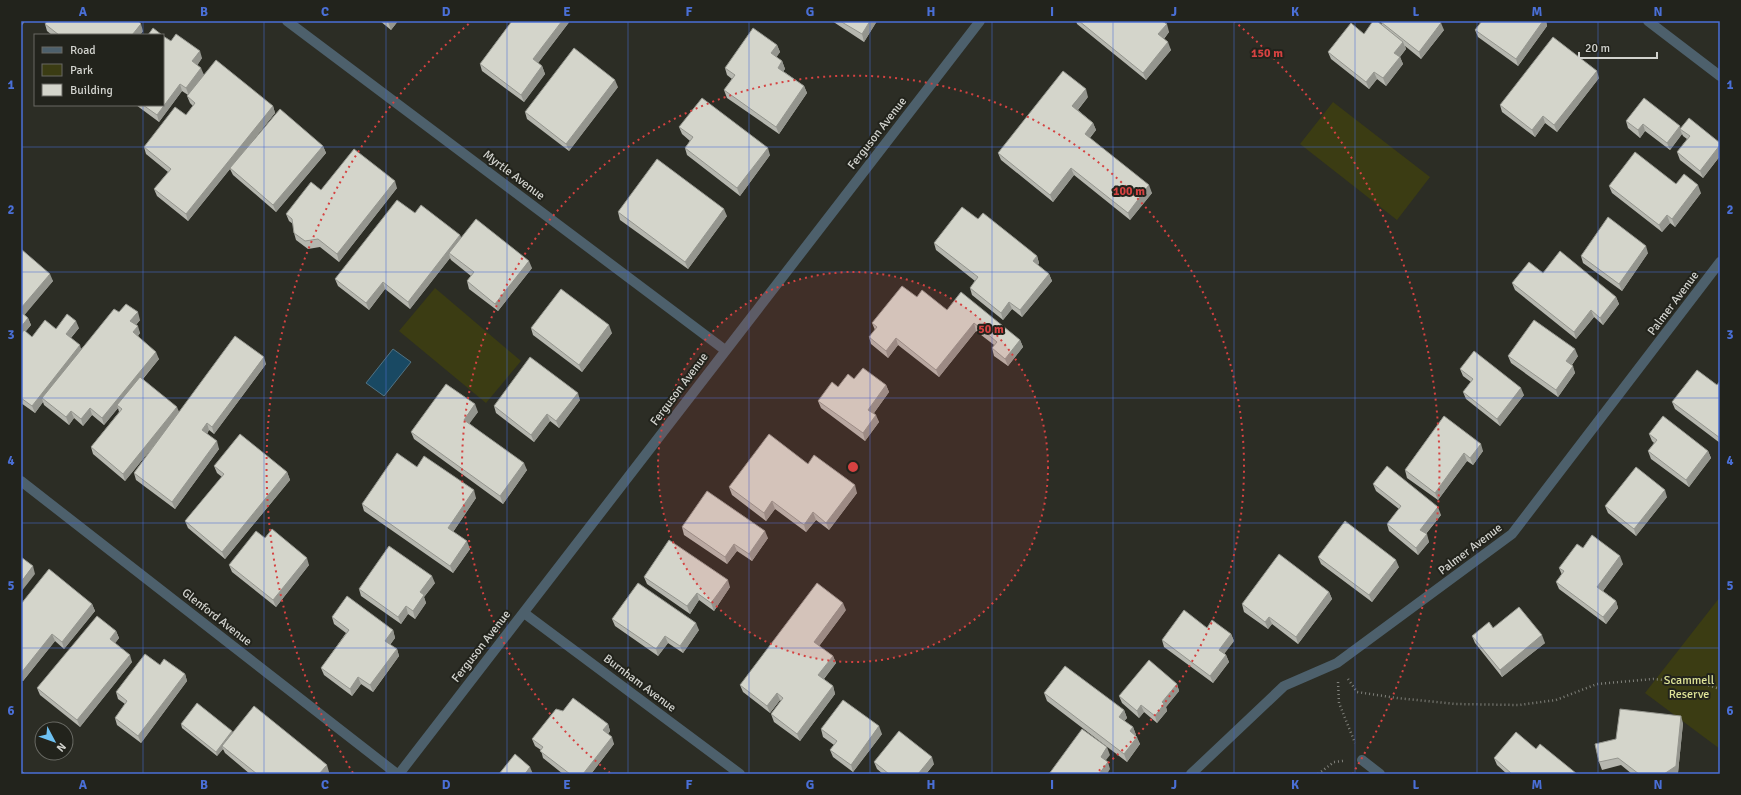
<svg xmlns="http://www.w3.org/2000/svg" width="1741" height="795" viewBox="0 0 1741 795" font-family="Signika,sans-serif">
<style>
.green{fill:#3b3c13}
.water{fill:#194963;stroke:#507283}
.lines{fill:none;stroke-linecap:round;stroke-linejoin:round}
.path{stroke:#80817b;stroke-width:2.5;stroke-dasharray:1 3;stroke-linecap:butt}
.street{stroke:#4d606c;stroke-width:10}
.wall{fill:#b6b7af}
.shaded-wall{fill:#94958e}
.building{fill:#d4d5cb;stroke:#94958e}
.grid{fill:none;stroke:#4a6fd6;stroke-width:1;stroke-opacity:0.55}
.ring{fill:none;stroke:#d54241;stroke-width:2;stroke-dasharray:2 4}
.labels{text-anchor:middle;stroke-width:4;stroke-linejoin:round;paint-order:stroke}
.street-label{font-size:12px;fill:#d2d3ce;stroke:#22231c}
.park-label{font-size:12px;fill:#dee397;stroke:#22231c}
.centre{fill:#d54241;stroke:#22231c;stroke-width:2}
.ring-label{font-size:12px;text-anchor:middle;font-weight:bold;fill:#d54241;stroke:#22231c;stroke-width:4;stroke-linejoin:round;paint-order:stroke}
.neatline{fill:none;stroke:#4a6fd6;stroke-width:1.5}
.grid-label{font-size:13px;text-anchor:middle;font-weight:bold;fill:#4a6fd6}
</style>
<rect width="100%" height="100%" fill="#2c2d25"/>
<path class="green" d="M1333,102L1430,177L1397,220L1300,144Z
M435,288L521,361L486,403L399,331Z
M1720,597V749L1645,693Z"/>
<path class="water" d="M393,349L411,362L384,396L366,383Z"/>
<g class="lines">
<path class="path" d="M1348,679L1357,692L1397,698L1456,704L1519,705L1556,700L1597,684L1653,679L1701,683L1720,689
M1338,682L1339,703L1355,743
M1318,774L1334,762L1343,761"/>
<path class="street" d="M287,21L725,350
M1648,21L1720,76
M21,481L397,774
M524,613L740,774
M1362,760L1380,774
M399,774L980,21
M1191,774L1284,686L1337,663L1512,534L1720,262"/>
</g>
<path class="wall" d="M380,21H398L391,30Z
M512,21H570L538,63L542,66L545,74L524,102L482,71L480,64Z
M832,21H877L864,42Z
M1076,21H1162L1169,32L1164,39L1171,50L1146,80L1077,24Z
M1482,21H1546L1547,26L1518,66L1478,37L1475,30Z
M1381,22L1444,30L1421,59L1405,46L1406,49L1400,57L1403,64L1386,86L1377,79L1369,89L1331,59L1328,52L1382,25Z
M45,24L143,31L140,35H52L47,31Z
M171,41L202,58L197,65L204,75L273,106L275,113L251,143L323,146L326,153L276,212L233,175L230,169L188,221L157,196L154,189L168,172L146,154L144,147L186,115L193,106L190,103L187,96L188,95L182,91L159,122L136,105H163Z
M777,45L780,52L776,57L782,61L785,69L783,71L804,86L807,93L779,134L727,98L724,90L732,79L727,75L725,68Z
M1599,78L1557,132L1545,123L1535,137L1502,112L1500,105Z
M618,87L569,151L527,119L525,112Z
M1088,97L1078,110L1093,123L1096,130L1090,138L1152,193L1130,220L1074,175L1053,202L1001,160L998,153Z
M1626,121L1681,128L1720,143V156L1703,178L1680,160L1677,152L1687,139L1683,136L1682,134L1670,150L1645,131L1640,138L1628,128Z
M679,127L770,155L740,196L687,155L685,148L690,141L682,134Z
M1609,186L1701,193L1675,227L1670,223L1662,232L1612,193Z
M397,188L339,262L320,247L308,249L296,240L294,233L293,224L289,221L286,214L321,190Z
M618,212L727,216L688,269L620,220Z
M415,213L460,235L461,238L532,268L498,311L469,289L467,281L471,276L451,260L450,258L410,309L385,289L369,310L338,286L335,279Z
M934,243L1037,256L1039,263L1038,265L1049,274L1052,281L1022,317L1012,309L1003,320L972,295L970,288L975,281L936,250Z
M21,249L53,281L24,315L28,318L31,325L25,332L32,337L56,329L79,328L71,338L81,349L119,312L140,320L136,325L140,333L138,336L159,359L143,379L179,412L266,364L214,434L209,430L207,434L219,449L175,509L136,480L134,473L151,449L125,481L93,454L91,447L119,412L118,408L104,425L92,415L83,426L74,418L69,425L44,405L43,402L35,413L21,403Z
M1648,253L1622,291L1583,263L1581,256Z
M1543,273L1616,297L1619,304L1603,325L1594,317L1576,339L1515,290L1512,283Z
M917,297L1020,340L1023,347L1008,366L994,356L992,348L994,345L976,331L939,377L898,345L888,358L871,344L869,337L875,330L872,323Z
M531,328L612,333L582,372L533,335Z
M1508,356H1578L1572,365L1575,373L1558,397L1511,363Z
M1460,369L1524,395L1500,426L1466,399L1463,392L1471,382L1463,376Z
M854,379L886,385L889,392L874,413L879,422L865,441L821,408L818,401L838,387Z
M1720,381V443L1675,409L1672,402L1717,385Z
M580,400L559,428L550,421L534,442L496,413L494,406Z
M478,412L469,423L527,470L503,504L414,439L411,432Z
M1444,416L1483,451L1473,465L1467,461L1438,500L1407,478L1405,470Z
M1649,434L1708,451L1711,458L1689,487L1651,459L1648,451L1654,443L1652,441Z
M808,464L857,493L829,530L816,520L806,532L775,509L766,521L732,495L729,487Z
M214,466L287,472L290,480L225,559L188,528L185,521L222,477L217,473Z
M417,467L476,498L453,532L470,549L453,573L364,511L362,504Z
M1373,484L1441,515L1426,534L1429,542L1418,555L1389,531L1387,524L1399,509L1376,491Z
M1667,497L1636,536L1608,513L1605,506Z
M682,527L768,538L752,561L737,551L727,564L684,535Z
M265,538L309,565L276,607L232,572L229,565Z
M1583,548L1623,564L1603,591L1616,601L1618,608L1606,624L1559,589L1556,582L1562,575L1559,568Z
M1318,557L1399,567L1372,602L1321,564Z
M644,577L730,587L714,611L699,600L690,614L647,584Z
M435,583L424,597L426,603L415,619L408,614L401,624L361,596L359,589Z
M1329,592L1332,599L1298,644L1272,624L1268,629L1244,612L1242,604Z
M21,604H92L95,611L64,649L55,641L23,681L21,680Z
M846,610L819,646L833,656L836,663L824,679L833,686L835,694L800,741L774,722L771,714L781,701L780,700L770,713L743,692L740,685Z
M332,617L393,630L395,638L390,645L397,649L399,656L373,692L361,684L352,696L324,675L321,668L346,633L334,624Z
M612,619L699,630L683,653L668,643L658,656L615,626Z
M1207,628L1231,634L1234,641L1224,653L1226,655L1229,662L1213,683L1164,647L1162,640Z
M1493,628L1545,643L1502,677L1475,643L1472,636Z
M116,631L119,638L115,643L132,662L80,727L40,695L37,688Z
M160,665L185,674L187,681L141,743L117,725L115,718L125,704L118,699L116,692Z
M1177,684L1179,691L1166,707L1167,711L1157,723L1144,712L1139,718L1122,703L1119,696Z
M1044,693L1124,710L1127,718L1124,721L1133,727L1136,735H1135L1140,744L1127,762L1047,701Z
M1683,723L1678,773L1677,774H1632L1621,765L1602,770L1599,762Z
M181,724L232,731L233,733L329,772L328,774H250L225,753L223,749L217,756L182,728Z
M608,724L610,731L608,734L614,744L591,774H563L543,758L541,750L535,746L532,739Z
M821,729L882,734L853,772L833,757L830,750L834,745L823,737Z
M1536,749L1577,774H1507L1497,765L1494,758Z
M874,762L934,764L926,774H883L877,769Z"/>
<path class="shaded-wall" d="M21,21H25L21,27Z
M390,21H398L391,30L388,22Z
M562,21H570L535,67L533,59Z
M870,21H877L864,42L862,34Z
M1543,21H1546L1547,26L1518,66L1516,59Z
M1441,23L1444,30L1421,59L1419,52Z
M141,24L143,31L140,35H132Z
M1167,24L1169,32L1161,42L1158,34Z
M1168,42L1171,50L1146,80L1143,73Z
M1403,42L1406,49L1397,60L1394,53Z
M777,45L780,52L774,61L771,53Z
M200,51L202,58L195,69L192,61Z
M1400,57L1403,64L1386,86L1383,78Z
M782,61L785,69L781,75L778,68Z
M542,66L545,74L524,102L521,95Z
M201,68L204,75L189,96L186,88Z
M1597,71L1599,78L1557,132L1554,125Z
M1374,72L1377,79L1369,89L1366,82Z
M615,80L618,87L569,151L566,144Z
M180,84L182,91L159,122L157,115Z
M804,86L807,93L779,134L776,127Z
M1086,89L1088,97L1075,113L1072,106Z
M273,106L275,113L188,221L186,214Z
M1543,116L1545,123L1535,137L1532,130Z
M1093,123L1096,130L1087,141L1085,134Z
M1643,124L1645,131L1640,138L1638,130Z
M1680,126L1681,130L1680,129L1682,134L1670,150L1667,143Z
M1720,145V156L1703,178L1700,171Z
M323,146L326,153L276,212L273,205Z
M768,148L770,155L740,196L737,188Z
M1071,168L1074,175L1053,202L1050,195Z
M395,181L397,188L339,262L337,254Z
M1149,185L1152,193L1130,220L1128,213Z
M1698,185L1701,193L1675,227L1672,219Z
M724,209L727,216L688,269L685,262Z
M1667,215L1670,223L1662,232L1659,225Z
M460,235L462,242L449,253L450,258L410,309L408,302Z
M1646,246L1648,253L1622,291L1619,284Z
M1037,256L1039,263L1036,268L1033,261Z
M529,261L532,268L498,311L495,304Z
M50,274L53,281L22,318L21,315V308Z
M1049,274L1052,281L1022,317L1020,310Z
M383,282L385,289L369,310L366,303Z
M1616,297L1619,304L1603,325L1600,318Z
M1009,302L1012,309L1003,320L1001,313Z
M1591,310L1594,317L1576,339L1574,332Z
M138,312L140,320L133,328L130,321Z
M28,318L31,325L21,337V327Z
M76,321L79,328L68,341L66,334Z
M974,323L976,331L939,377L936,370Z
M609,325L612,333L582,372L579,365Z
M138,326L140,333L135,339L133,332Z
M896,338L898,345L888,358L886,351Z
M1020,340L1023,347L1008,366L1005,359Z
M80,345L82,352L42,398L43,402L35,413L32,406Z
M1575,349L1578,356L1569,368L1566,361Z
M156,352L159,359L119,407L117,405L118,408L104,425L102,418Z
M264,357L266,364L214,434L212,427Z
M1573,366L1575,373L1558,397L1556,390Z
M886,385L889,392L871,417L868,410Z
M1521,388L1524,395L1500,426L1497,419Z
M578,393L580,400L559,428L556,421Z
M475,404L478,412L467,427L464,420Z
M177,407L180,414L125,481L123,474Z
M90,408L92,415L83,426L81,419Z
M71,411L74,418L69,425L66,417Z
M547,414L550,421L534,442L531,435Z
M876,415L879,422L865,441L863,433Z
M207,423L209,430L204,437L202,430Z
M217,441L219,449L175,509L172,502Z
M1481,444L1483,451L1473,465L1470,458Z
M1708,451L1711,458L1689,487L1686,480Z
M1464,453L1467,461L1438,500L1435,493Z
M524,463L527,470L503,504L500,496Z
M287,472L290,480L225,559L222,552Z
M855,485L857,493L829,530L826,523Z
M474,490L476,498L451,535L448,528Z
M1665,490L1667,497L1636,536L1634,529Z
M772,501L775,509L766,521L764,513Z
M1438,507L1441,515L1423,537L1420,530Z
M813,512L816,520L806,532L804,525Z
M765,531L768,538L752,561L749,554Z
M1427,534L1429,542L1418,555L1416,548Z
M467,541L470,549L453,573L450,566Z
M734,544L737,551L727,564L725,557Z
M1620,556L1623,564L1600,595L1597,587Z
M307,558L309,565L276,607L273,600Z
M1396,560L1399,567L1372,602L1369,595Z
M33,566L35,574L21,592V582Z
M432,576L435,583L424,597L426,603L415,619L413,611L420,592Z
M728,580L730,587L714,611L711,603Z
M1329,592L1332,599L1298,644L1296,637Z
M697,593L699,600L690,614L687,606Z
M1616,601L1618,608L1606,624L1603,617Z
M843,603L846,610L817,649L814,642Z
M92,604L95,611L64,649L62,642Z
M406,606L408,614L401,624L398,617Z
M1269,617L1272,624L1268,629L1265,622Z
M696,623L699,630L683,653L680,646Z
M393,630L395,638L387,648L385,641Z
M116,631L119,638L113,646L110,639Z
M52,634L55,641L23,681L21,676V673Z
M1231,634L1234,641L1222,657L1219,650Z
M1542,635L1545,643L1502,677L1500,670Z
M665,636L668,643L658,656L656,649Z
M397,649L399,656L373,692L370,685Z
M130,655L132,662L80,727L77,720Z
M1226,655L1229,662L1213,683L1210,676Z
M833,656L836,663L821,682L818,675Z
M185,674L187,681L141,743L138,736Z
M358,677L361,684L352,696L350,689Z
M1177,684L1179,691L1166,707L1167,711L1157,723L1155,716L1162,702Z
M833,686L835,694L800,741L797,734Z
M777,693L780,700L770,713L767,706Z
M1141,705L1144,712L1139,718L1137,711Z
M1124,710L1127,718L1122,724L1119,717Z
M1681,716L1683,723L1678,773L1677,774H1664Z
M608,724L610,731L606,737L603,730Z
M879,726L882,734L853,772L851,765Z
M1133,727L1136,735L1133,739L1130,731Z
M232,731L234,734L222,746L223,749L217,756L216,752Z
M612,737L614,744L591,774H583Z
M1137,737L1140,744L1127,762L1124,754Z
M1107,747L1110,755L1103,764L1101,757Z
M932,757L934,764L926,774H918Z
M1108,762L1110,769L1107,774H1099Z
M327,765L329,772L328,774H319Z
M530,767L533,774H525Z"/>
<path class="building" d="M47,21H138L141,24L132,35H59L45,24Z
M512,21H562L533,59L542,66L521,95L480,64Z
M840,21H870L862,34Z
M1079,21H1162L1167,24L1158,34L1168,42L1143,73Z
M1373,21H1377L1403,42L1394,53L1400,57L1383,78L1374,72L1366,82L1328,52L1351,23L1364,34Z
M1381,21H1439L1441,23L1419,52L1381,22Z
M1482,21H1543L1516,59L1475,30Z
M153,28L162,35H148Z
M753,28L777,45L771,53L782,61L778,68L804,86L776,127L724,90L735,75L725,68Z
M176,34L200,51L192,61L201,68L186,88L180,84L157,115L143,105H163V36L171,41Z
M1553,37L1597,71L1554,125L1543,116L1532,130L1500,105Z
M574,48L615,80L566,144L525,112Z
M216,60L273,106L186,214L154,189L171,169L144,147L175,107L186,115L195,103L187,96Z
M1063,71L1086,89L1072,106L1093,123L1085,134L1149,185L1128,213L1071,168L1050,195L998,153Z
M702,98L768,148L737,188L685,148L693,137L679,127Z
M1644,98L1680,126L1667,143L1643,124L1638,130L1626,121Z
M280,109L323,146L273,205L230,168Z
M1689,118L1720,143V145L1700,171L1677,152L1690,136L1680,129Z
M354,149L395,181L337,254L318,239L305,241L294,233L292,219L286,214L311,182L321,190Z
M1635,152L1676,184L1684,174L1698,185L1672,219L1667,215L1659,225L1609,186Z
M657,159L724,209L685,262L618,212Z
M397,200L415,213L421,205L460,235L408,302L383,282L366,303L335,279Z
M962,207L978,219L983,213L1037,256L1033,261L1049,274L1020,310L1009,302L1001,313L970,288L978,277L934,243Z
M1608,217L1646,246L1619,284L1581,256Z
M476,219L529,261L495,304L467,281L474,272L449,253Z
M21,249L50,274L21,308Z
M1560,251L1616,297L1600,318L1591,310L1574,332L1512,283L1529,262L1543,273Z
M902,286L917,297L922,290L947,310L961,292L1020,340L1005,359L992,348L997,342L974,323L936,370L896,338L886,351L869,337L877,327L872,323Z
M561,289L609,325L579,365L531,328Z
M126,304L138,312L130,321L138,326L133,332L156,352L102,418L90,408L81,419L71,411L66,417L42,398L114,309L119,312Z
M21,312L28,318L21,327Z
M67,314L76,321L66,334L80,345L32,406L21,398V334L24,330L32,337L45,320L56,329Z
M1534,320L1575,349L1566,361L1573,366L1556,390L1508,356Z
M235,336L264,357L212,427L207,423L202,430L217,441L172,502L134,473Z
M1474,351L1521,388L1497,419L1463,392L1473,379L1460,369Z
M530,357L578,393L556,421L547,414L531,435L494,406Z
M863,368L886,385L868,410L876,415L863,433L818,401L832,382L838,387L848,374L854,379Z
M1697,370L1717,385L1720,381V438L1672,402Z
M140,377L177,407L123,474L91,447L122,409L117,405Z
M446,384L475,404L464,420L524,463L500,496L411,432Z
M1444,416L1481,444L1470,458L1464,453L1435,493L1405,470Z
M1663,416L1708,451L1686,480L1648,451L1657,440L1649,434Z
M240,434L287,472L222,552L185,521L224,474L214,466Z
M769,434L808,464L814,455L855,485L826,523L813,512L804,525L772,501L764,513L729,487Z
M397,453L417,467L424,456L474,490L448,528L467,541L450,566L362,504Z
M1387,466L1438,507L1420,530L1427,534L1416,548L1387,524L1401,506L1373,484Z
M1636,467L1665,490L1634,529L1605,506Z
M707,491L765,531L749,554L734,544L725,557L682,527Z
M1345,521L1396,560L1369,595L1318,557Z
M272,529L307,558L273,600L229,565L256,531L265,538Z
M1592,535L1620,556L1597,587L1616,601L1603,617L1556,582L1564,571L1559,568L1577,544L1583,548Z
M669,540L728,580L711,603L697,593L687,606L644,577Z
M389,546L432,576L420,592L424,595L413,611L406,606L398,617L359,589Z
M1279,554L1329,592L1296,637L1269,617L1265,622L1242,604Z
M21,557L33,566L21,582Z
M49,569L92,604L62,642L52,634L21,673V604Z
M638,583L696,623L680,646L665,636L656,649L612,619Z
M817,583L843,603L814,642L833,656L818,675L833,686L797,734L771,714L783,698L777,693L767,706L740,685Z
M347,596L393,630L385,641L397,649L370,685L358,677L350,689L321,668L349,630L332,617Z
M1519,607L1542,635L1500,670L1472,636L1489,622L1493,628Z
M1184,610L1207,628L1212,620L1231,634L1219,650L1226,655L1210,676L1162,640Z
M97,616L116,631L110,639L130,655L77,720L37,688Z
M145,654L160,665L164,659L185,674L138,736L115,718L127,701L116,692Z
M1149,660L1177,684L1162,702L1164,704L1155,716L1141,705L1137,711L1119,696Z
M1065,666L1124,710L1119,717L1133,727L1130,731L1137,737L1124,754L1044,693Z
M573,698L608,724L603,730L612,737L583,774H570L540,751L543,747L532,739L556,709L563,711Z
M843,700L879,726L851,765L830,750L837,741L821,729Z
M197,703L232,731L216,752L181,724Z
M254,706L327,765L319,774H257L222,746Z
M1620,709L1681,716L1676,766L1664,774H1639L1618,758L1599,762L1595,744L1616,739Z
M1082,729L1107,747L1101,757L1108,762L1099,774H1049Z
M899,731L932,757L918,774H889L874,762Z
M1516,732L1536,749L1540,744L1577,774H1512L1494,758Z
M515,754L530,767L525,774H499Z
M21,771L25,774H21Z"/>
<path class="grid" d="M143,21V35M264,21V774M386,21V774M507,21V774M628,21V774M749,21V774M870,21V774M992,21V774M1113,21V774M1234,21V774M1355,21V774M1477,21V774M1598,21V774M143,105V774M21,147H1720M21,272H1720M21,398H1720M21,523H1720M21,648H1720"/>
<circle cx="853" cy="467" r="195" fill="#d54241" fill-opacity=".12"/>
<g class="ring">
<circle cx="853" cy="467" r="195"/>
<path d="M610 773A391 391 0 1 1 1096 773"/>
<path d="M353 773A586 586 0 0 1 472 21M1234 21A586 586 0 0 1 1353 773"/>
</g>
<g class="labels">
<g class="street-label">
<text transform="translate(877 133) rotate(-52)" y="4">Ferguson Avenue</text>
<text transform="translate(514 175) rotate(37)" y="4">Myrtle Avenue</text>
<text transform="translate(1673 303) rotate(-53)" y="4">Palmer Avenue</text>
<text transform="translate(679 389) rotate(-53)" y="4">Ferguson Avenue</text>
<text transform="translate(1470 549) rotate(-37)" y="4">Palmer Avenue</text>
<text transform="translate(217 617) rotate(38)" y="4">Glenford Avenue</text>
<text transform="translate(481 646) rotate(-52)" y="4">Ferguson Avenue</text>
<text transform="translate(640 683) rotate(37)" y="4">Burnham Avenue</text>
</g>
<g class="park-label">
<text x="1689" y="684">Scammell<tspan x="1689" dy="14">Reserve</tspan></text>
</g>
</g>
<circle cx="853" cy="467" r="6" class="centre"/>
<g class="ring-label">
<text x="1267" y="57">150 m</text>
<text x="1129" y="195">100 m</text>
<text x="991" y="333">50 m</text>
</g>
<rect width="1741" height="795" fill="none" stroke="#22231c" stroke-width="44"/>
<rect x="34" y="34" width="130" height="72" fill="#22231c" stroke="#686963"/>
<rect x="42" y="47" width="20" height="6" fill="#4d606c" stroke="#686963"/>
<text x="70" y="54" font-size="12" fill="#d2d3ce">Road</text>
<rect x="42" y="64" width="20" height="12" fill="#3b3c13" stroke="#686963"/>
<text x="70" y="74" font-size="12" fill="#d2d3ce">Park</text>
<rect x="42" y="84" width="20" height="12" fill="#d4d5cb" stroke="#686963"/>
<text x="70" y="94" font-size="12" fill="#d2d3ce">Building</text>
<g transform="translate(54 741) rotate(131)"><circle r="19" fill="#22231c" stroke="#686963"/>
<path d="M0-3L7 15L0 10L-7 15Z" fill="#6ec2f3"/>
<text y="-6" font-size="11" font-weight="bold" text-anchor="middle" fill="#d2d3ce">N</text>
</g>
<path d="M1579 52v6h78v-6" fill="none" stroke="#d2d3ce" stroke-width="2"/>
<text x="1585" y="52" font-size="12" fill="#d2d3ce" stroke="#22231c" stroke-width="3" paint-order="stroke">20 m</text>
<rect x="22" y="22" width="1697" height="751" class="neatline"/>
<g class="grid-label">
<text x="83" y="16">A</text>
<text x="204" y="16">B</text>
<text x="325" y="16">C</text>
<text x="446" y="16">D</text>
<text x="567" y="16">E</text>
<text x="689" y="16">F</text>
<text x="810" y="16">G</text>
<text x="931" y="16">H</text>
<text x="1052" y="16">I</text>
<text x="1174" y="16">J</text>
<text x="1295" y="16">K</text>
<text x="1416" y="16">L</text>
<text x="1537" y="16">M</text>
<text x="1658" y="16">N</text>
<text x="11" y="89">1</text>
<text x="1730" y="89">1</text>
<text x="11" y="214">2</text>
<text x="1730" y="214">2</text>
<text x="11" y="339">3</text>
<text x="1730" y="339">3</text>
<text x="11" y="465">4</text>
<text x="1730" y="465">4</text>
<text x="11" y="590">5</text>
<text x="1730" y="590">5</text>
<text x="11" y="715">6</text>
<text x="1730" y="715">6</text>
<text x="83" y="789">A</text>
<text x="204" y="789">B</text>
<text x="325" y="789">C</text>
<text x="446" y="789">D</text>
<text x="567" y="789">E</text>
<text x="689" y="789">F</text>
<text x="810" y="789">G</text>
<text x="931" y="789">H</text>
<text x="1052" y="789">I</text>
<text x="1174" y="789">J</text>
<text x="1295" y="789">K</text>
<text x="1416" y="789">L</text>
<text x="1537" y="789">M</text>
<text x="1658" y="789">N</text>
</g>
</svg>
